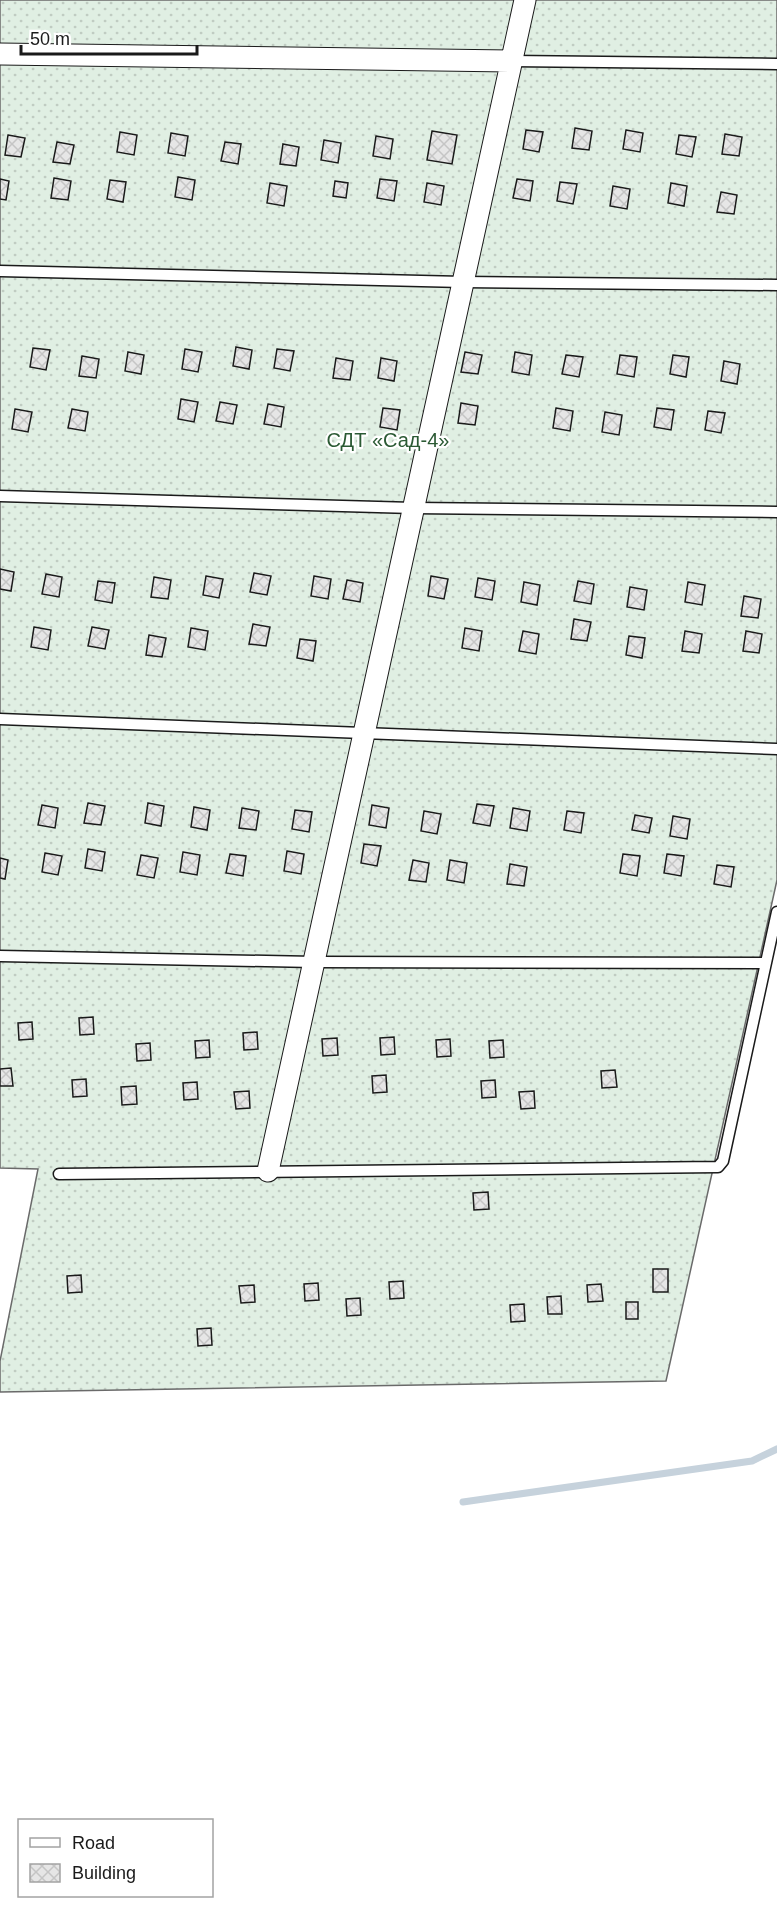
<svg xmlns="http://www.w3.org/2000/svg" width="777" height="1915" viewBox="0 0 777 1915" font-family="Helvetica,sans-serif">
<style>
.garden{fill:url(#garden-dots);stroke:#6a6a6a;stroke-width:1.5}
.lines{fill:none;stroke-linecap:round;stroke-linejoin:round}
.stream{stroke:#c6d2dc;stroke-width:7}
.building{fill:url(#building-cross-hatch);stroke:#1a1a1a;stroke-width:1.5}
.lane-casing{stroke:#1a1a1a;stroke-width:13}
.street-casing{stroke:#1a1a1a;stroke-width:23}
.lane{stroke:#fff;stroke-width:10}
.street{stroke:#fff;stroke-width:21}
.labels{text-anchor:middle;stroke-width:4.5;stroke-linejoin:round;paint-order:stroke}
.park-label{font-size:20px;fill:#2b5a34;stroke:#fff}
</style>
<defs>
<pattern id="garden-dots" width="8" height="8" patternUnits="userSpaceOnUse" patternTransform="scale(1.5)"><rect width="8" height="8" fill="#e0efe3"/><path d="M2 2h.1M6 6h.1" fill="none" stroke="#c0ccc2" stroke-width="1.8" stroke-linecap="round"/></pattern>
<pattern id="building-cross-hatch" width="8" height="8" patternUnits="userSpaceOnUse" patternTransform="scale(1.5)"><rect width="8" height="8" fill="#e6e6e6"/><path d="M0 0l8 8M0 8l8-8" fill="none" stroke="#c5c5c5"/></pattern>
</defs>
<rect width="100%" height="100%" fill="#fff"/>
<path class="garden" d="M0,0H777V880L666,1381L0,1392V1361L38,1169L0,1168Z"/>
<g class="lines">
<path class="stream" d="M463,1502L752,1461L777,1449"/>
</g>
<path class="building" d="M575,128L592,131L589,150L572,148Z
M526,130L543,132L539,152L523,149Z
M626,130L643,133L640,152L623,149Z
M432,131L457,135L452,164L427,160Z
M120,132L137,135L134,155L117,152Z
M171,133L188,136L185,156L168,153Z
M725,134L742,137L739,156L722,154Z
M8,135L25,138L21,157L5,155Z
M679,135L696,137L692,157L676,154Z
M376,136L393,139L390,159L373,156Z
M324,140L341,143L338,163L321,160Z
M57,142L74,145L70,164L53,162Z
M225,142L241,144L238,164L221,161Z
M283,144L299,147L296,166L280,164Z
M178,177L195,180L192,200L175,197Z
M54,178L71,181L68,200L51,198Z
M0,179L9,181L6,200L0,199Z
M380,179L397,181L394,201L377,198Z
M517,179L533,181L530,201L513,198Z
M110,180L126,182L123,202L107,199Z
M335,181L348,183L346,198L333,196Z
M560,182L577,184L573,204L557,201Z
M270,183L287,186L284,206L267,203Z
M427,183L444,186L441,205L424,202Z
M671,183L687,186L684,206L668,203Z
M613,186L630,189L627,209L610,206Z
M721,192L737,195L734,214L717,212Z
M236,347L252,350L249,369L233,366Z
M33,348L50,350L46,370L30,367Z
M185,349L202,352L198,372L182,369Z
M277,349L294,351L290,371L274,368Z
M128,352L144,355L141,374L125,371Z
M465,352L482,355L478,374L461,372Z
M515,352L532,355L529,375L512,372Z
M566,355L583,357L579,377L562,374Z
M620,355L637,357L634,377L617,374Z
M673,355L689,357L686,377L670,374Z
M82,356L99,359L96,378L79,376Z
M336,358L353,361L350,380L333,378Z
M381,358L397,361L394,381L378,378Z
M724,361L740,364L737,384L721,381Z
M181,399L198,402L194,422L178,419Z
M220,402L237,405L233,424L216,421Z
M461,403L478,406L475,425L458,423Z
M268,404L284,407L281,427L264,424Z
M383,408L400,410L397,430L380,427Z
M556,408L573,411L570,431L553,428Z
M657,408L674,410L671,430L654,427Z
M15,409L32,412L28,432L12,429Z
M72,409L88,412L85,431L68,428Z
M708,411L725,413L721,433L705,430Z
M605,412L622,415L619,435L602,432Z
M0,569L14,572L11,591L0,589Z
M254,573L271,576L267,595L250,592Z
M46,574L62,577L59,597L42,594Z
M206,576L223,579L219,598L203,595Z
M314,576L331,579L328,599L311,596Z
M431,576L448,579L444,599L428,596Z
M154,577L171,580L168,599L151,597Z
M478,578L495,581L492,600L475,597Z
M347,580L363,583L360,602L343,599Z
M98,581L115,583L112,603L95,600Z
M578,581L594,584L591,604L574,601Z
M524,582L540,585L537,605L521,602Z
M688,582L705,585L702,605L685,602Z
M630,587L647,590L644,610L627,607Z
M744,596L761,599L758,618L741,616Z
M574,619L591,622L587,641L571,639Z
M253,624L270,627L266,646L249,644Z
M34,627L51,630L48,650L31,647Z
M92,627L109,630L105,649L88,646Z
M191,628L208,631L205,650L188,647Z
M465,628L482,631L479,651L462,648Z
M523,631L539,634L536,654L519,651Z
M685,631L702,634L699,653L682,651Z
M746,631L762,634L759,653L743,651Z
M149,635L166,638L162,657L146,655Z
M629,636L645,638L642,658L626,655Z
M300,639L316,641L313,661L297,658Z
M88,803L105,806L101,825L84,823Z
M148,803L164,806L161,826L145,823Z
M477,804L494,806L490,826L473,823Z
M42,805L58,808L55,828L38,825Z
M372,805L389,808L386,828L369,825Z
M194,807L210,810L207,830L191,827Z
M242,808L259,811L256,830L239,828Z
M513,808L530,811L527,831L510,828Z
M295,810L312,812L309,832L292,829Z
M424,811L441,814L437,834L421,831Z
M567,811L584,813L581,833L564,830Z
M635,815L652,818L649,833L632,830Z
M673,816L690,819L687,839L670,836Z
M364,844L381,846L377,866L361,863Z
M88,849L105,852L102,871L85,868Z
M287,851L304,854L301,874L284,871Z
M183,852L200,855L197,875L180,872Z
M45,853L62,856L58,875L42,872Z
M230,854L246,856L243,876L226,873Z
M623,854L640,856L637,876L620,873Z
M667,854L684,856L681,876L664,873Z
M141,855L158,858L154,878L137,875Z
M0,858L8,860L5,879L0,878Z
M413,860L429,863L426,882L409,880Z
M450,860L467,863L464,883L447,880Z
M510,864L527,867L524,886L507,884Z
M717,865L734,867L731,887L714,884Z
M93,1017L94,1034L80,1035L79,1018Z
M32,1022L33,1039L19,1040L18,1023Z
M257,1032L258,1049L244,1050L243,1033Z
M394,1037L395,1054L381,1055L380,1038Z
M337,1038L338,1055L323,1056L322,1039Z
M450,1039L451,1056L437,1057L436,1040Z
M209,1040L210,1057L196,1058L195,1041Z
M503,1040L504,1057L490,1058L489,1041Z
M150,1043L151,1060L137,1061L136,1044Z
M11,1068L13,1086H0V1069Z
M615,1070L617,1087L602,1088L601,1071Z
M386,1075L387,1092L373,1093L372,1076Z
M86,1079L87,1096L73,1097L72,1080Z
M495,1080L496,1097L482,1098L481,1081Z
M197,1082L198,1099L184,1100L183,1083Z
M136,1086L137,1104L122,1105L121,1087Z
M249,1091L250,1108L236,1109L234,1092Z
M534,1091L535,1108L521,1109L519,1092Z
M488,1192L489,1209L474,1210L473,1193Z
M653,1269H668V1292H653Z
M81,1275L82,1292L68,1293L67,1276Z
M403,1281L404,1298L390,1299L389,1282Z
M318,1283L319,1300L305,1301L304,1284Z
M601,1284L603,1301L588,1302L587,1285Z
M254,1285L255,1302L241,1303L239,1286Z
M561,1296L562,1314H548L547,1297Z
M360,1298L361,1315L347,1316L346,1299Z
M626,1302H638V1319H626Z
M524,1304L525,1321L511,1322L510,1305Z
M211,1328L212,1345L198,1346L197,1329Z"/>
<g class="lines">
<defs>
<path id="lane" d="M511,61L777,64
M0,271L463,282L777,285
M0,496L413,508L777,512
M0,719L777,749
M0,956L314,962L765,963
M59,1174L718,1167L723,1161L777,912"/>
<path id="street" d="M0,54L511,61
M268,1171L525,0"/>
</defs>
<use href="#lane" class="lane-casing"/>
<use href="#street" class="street-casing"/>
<use href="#lane" class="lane"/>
<use href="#street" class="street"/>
</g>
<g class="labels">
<g class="park-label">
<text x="388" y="447">СДТ «Сад-4»</text>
</g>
</g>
<rect x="18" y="1819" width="195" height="78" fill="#ffffff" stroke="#a3a3a3" stroke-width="1.5"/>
<rect x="30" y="1838" width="30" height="9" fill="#ffffff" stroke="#a3a3a3" stroke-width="1.5"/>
<text x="72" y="1849" font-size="18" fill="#1a1a1a">Road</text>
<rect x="30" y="1864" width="30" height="18" fill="url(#building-cross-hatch)" stroke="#a3a3a3" stroke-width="1.5"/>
<text x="72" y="1879" font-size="18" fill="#1a1a1a">Building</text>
<path d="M21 45v9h176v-9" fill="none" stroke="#1a1a1a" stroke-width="3"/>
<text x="30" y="45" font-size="18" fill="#1a1a1a" stroke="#ffffff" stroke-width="4.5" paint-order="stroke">50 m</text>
</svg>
